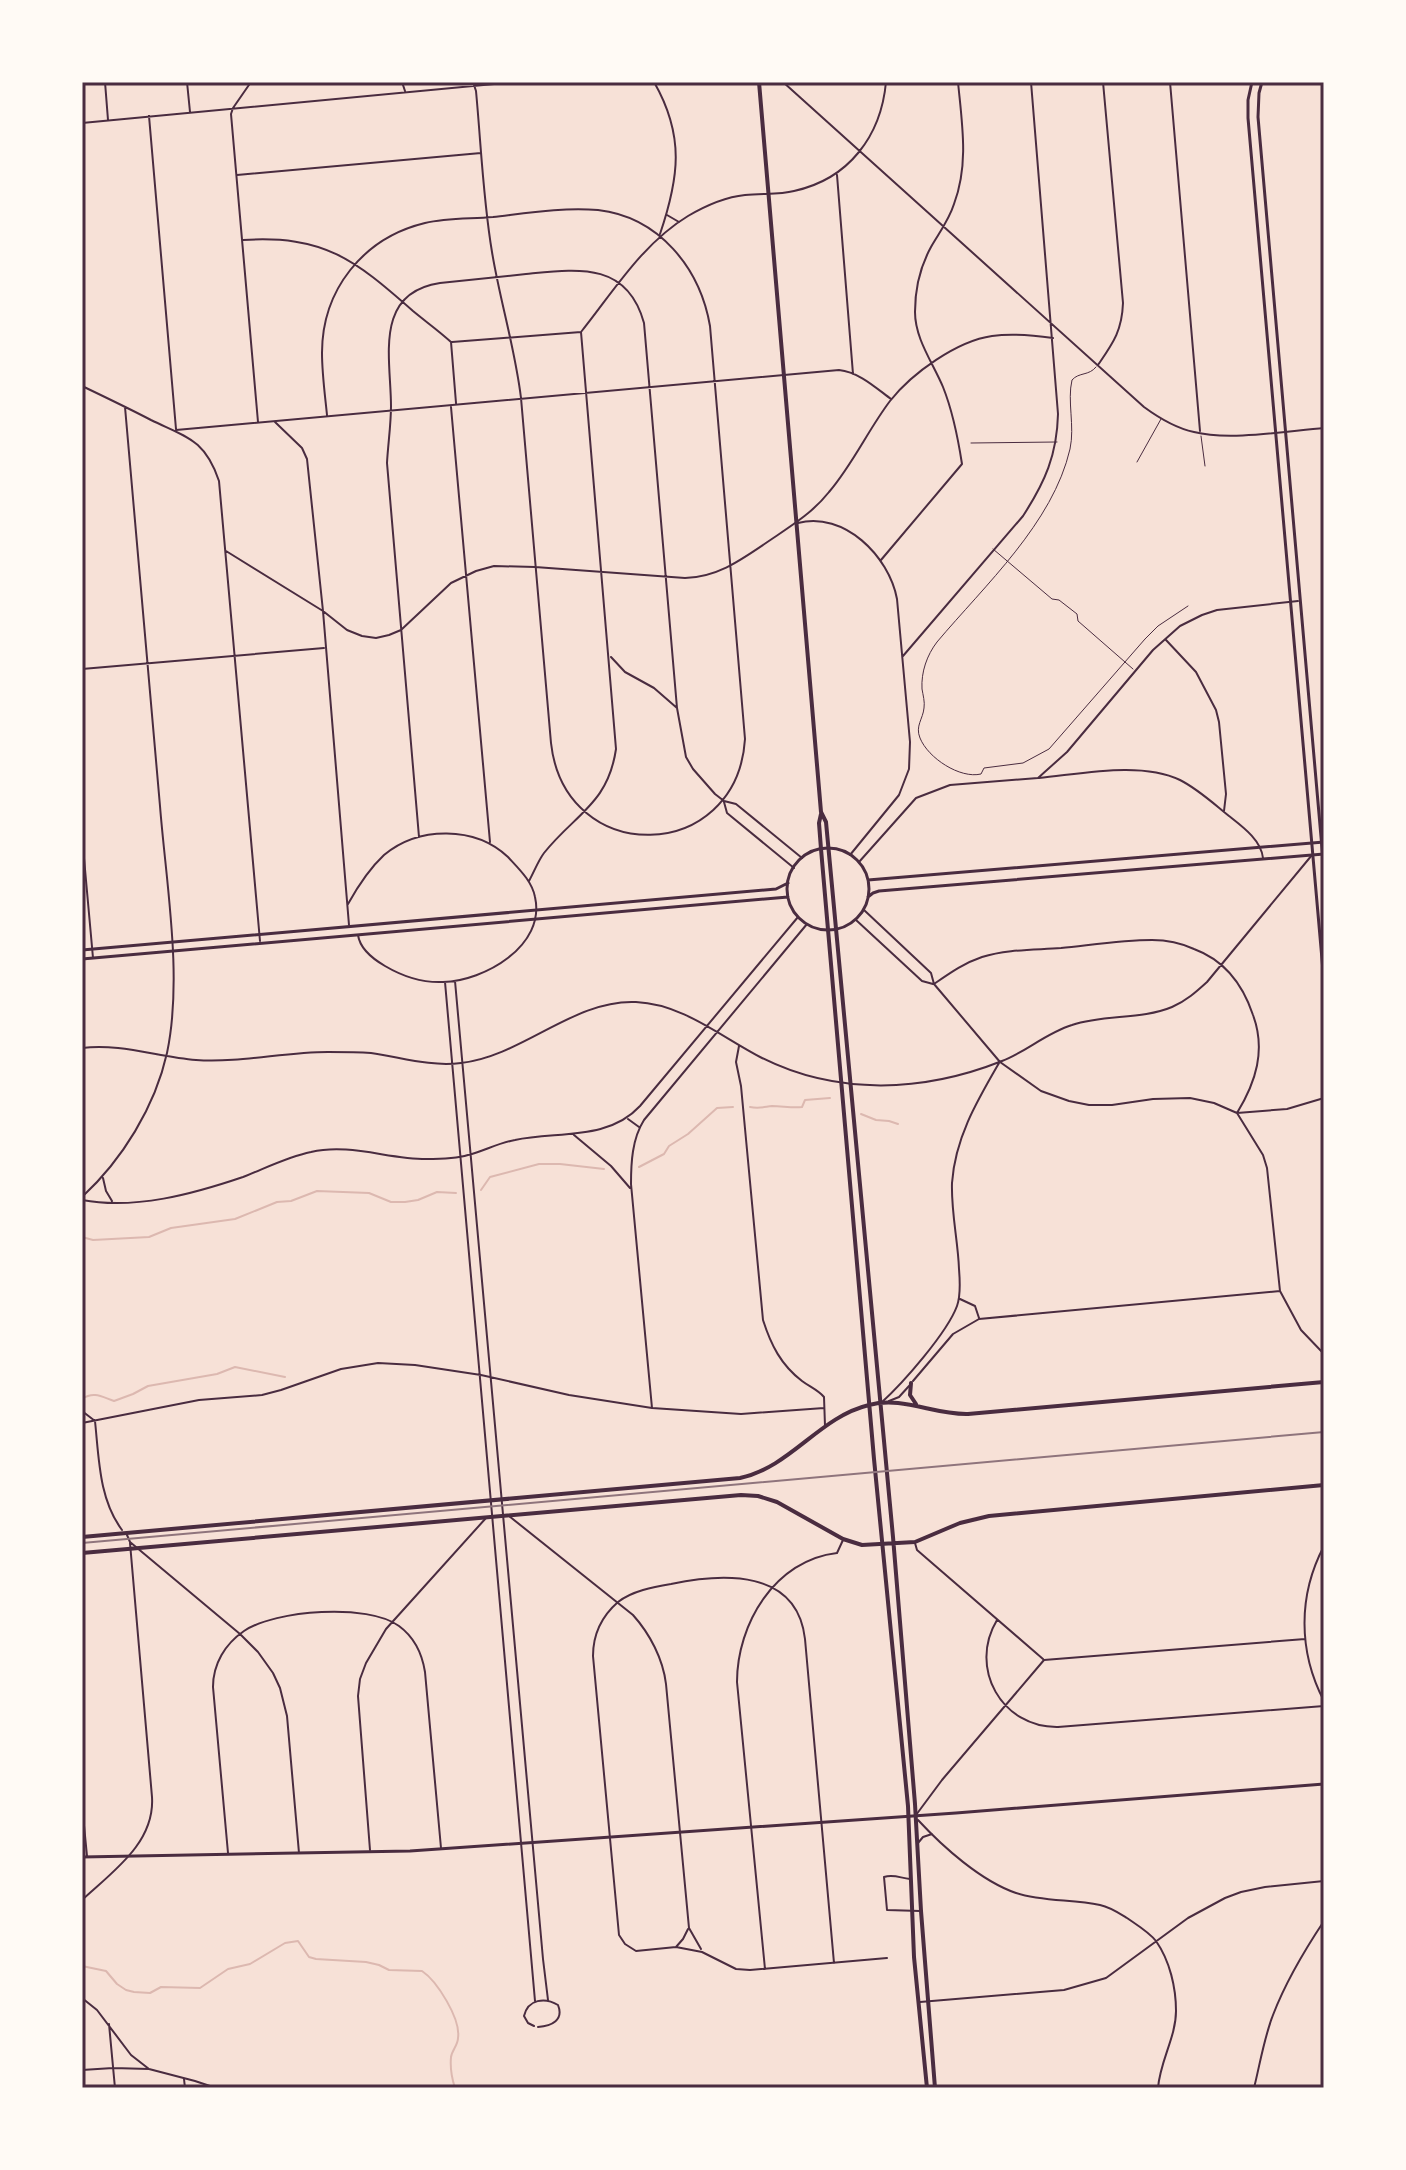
<svg xmlns="http://www.w3.org/2000/svg" width="1406" height="2170" viewBox="0 0 1406 2170" font-family="Poppins,sans-serif">
<style>
.lines{fill:none;stroke-linecap:round;stroke-linejoin:round}
.stream{stroke:#dcb8b0;stroke-width:2}
.service{stroke:#4a2c40;stroke-width:1}
.minor{stroke:#4a2c40;stroke-width:2}
.tertiary{stroke:#4a2c40;stroke-width:3}
.secondary{stroke:#4a2c40;stroke-width:3}
.primary{stroke:#4a2c40;stroke-width:4}
.tram{stroke:#8f747c;stroke-width:2}
.neatline{fill:none;stroke:#4a2c40;stroke-width:3}
</style>
<rect width="100%" height="100%" fill="#f7e1d7"/>
<g class="lines">
<path class="stream" d="M750,1107C759,1109 764,1107 772,1106C782,1106 792,1108 802,1107L805,1100L830,1098
M861,1114L876,1120L889,1121L898,1124
M639,1167L664,1154L669,1146L688,1134L717,1108L733,1107
M481,1190L490,1177L539,1164H560L604,1169
M82,1237L93,1240L149,1237L171,1228L235,1219L277,1202L291,1201L317,1191L369,1193L391,1202H405L418,1200L437,1192L456,1193
M82,1399C94,1391 102,1397 114,1401L133,1394L148,1386L217,1374L235,1367L285,1377
M82,1966L106,1971L117,1984L126,1990L134,1992L150,1993L161,1987L200,1988L228,1969L250,1964L285,1943L298,1941L309,1957L316,1959L366,1962L379,1965L389,1970L422,1971C437,1981 461,2019 458,2038C458,2045 452,2050 451,2057C450,2068 451,2076 455,2088"/>
<path class="service" d="M1096,367C1089,376 1079,372 1072,380C1067,401 1075,426 1070,449C1053,523 985,585 937,642C927,655 921,672 922,689C923,695 925,702 924,708C923,719 915,726 920,738C928,758 960,779 981,774L984,768L1023,763L1049,749L1145,639L1158,626L1188,606
M1201,436L1205,466
M971,443L1057,442
M1137,462L1161,419
M993,549L1052,599L1059,600L1077,614L1078,621L1133,669"/>
<path class="minor" d="M105,82L108,120
M187,82L190,112
M251,82L233,108L231,114L258,422
M402,82L405,91
M654,82C685,136 679,178 660,234
M783,82L1144,407C1159,418 1175,428 1194,432C1229,441 1287,431 1324,428
M1170,82L1200,431
M149,116L176,429
M82,123L514,82
M237,175L481,153
M837,175L853,374
M667,215L679,222
M243,240C324,235 354,259 413,311C425,321 439,331 451,342L456,403
M452,342L581,332
M1098,365C1113,343 1122,331 1123,303L1103,82
M82,386C105,397 128,408 151,420C186,437 205,439 219,481L260,941
M451,407L490,842
M327,415C325,395 322,374 322,353C322,290 363,238 425,223C447,218 470,219 493,217C527,213 563,207 598,210C659,217 700,268 710,326L745,739C737,864 565,868 551,743L521,398C515,348 500,301 492,252C483,199 481,144 476,91L473,82
M275,422L302,448L307,459L323,611L349,925
M176,430L839,370C859,372 876,388 891,399
M798,523C844,511 889,556 897,599L910,742L909,769L899,795L850,855
M226,551L323,611L347,630L362,636L376,638L389,635L401,630L451,583L476,571L494,566L535,567L685,578C716,577 738,562 763,545C786,529 811,515 829,492C853,464 868,430 890,401C912,373 957,341 992,336C1013,333 1032,335 1053,338
M881,560L962,464C958,438 953,412 943,387C933,363 915,339 915,312C915,289 920,267 931,247C939,233 949,220 954,204C969,164 962,124 958,82
M1166,640L1196,672L1216,710L1219,722L1226,794L1224,811
M903,656L1023,516C1045,482 1057,455 1058,414L1031,82
M611,657L625,672L654,688L677,708L686,757L693,769L715,794L724,801L736,804L802,858
M82,669L324,648
M1039,778C1081,774 1141,761 1180,780C1198,789 1214,804 1229,816C1243,827 1261,840 1263,858
M724,802L727,813L794,868
M82,836L93,958
M419,837L387,463C388,444 391,425 391,406C391,359 373,293 440,283C468,280 497,277 526,274C577,269 627,261 644,323L677,708
M859,862L916,798L950,785L1038,778L1067,752L1153,650L1180,626L1202,615L1217,610L1298,601
M529,881C534,872 538,861 544,853C575,814 608,804 616,749L581,332C613,292 643,243 688,216C705,206 726,197 745,195C762,193 779,195 794,191C849,179 881,136 886,82
M348,904C358,886 369,869 384,855C419,826 475,826 508,857C519,869 532,881 535,897C546,946 484,981 443,982C422,983 402,976 385,966C373,959 360,949 358,935
M864,910L931,973L934,984L1000,1062L1041,1091L1069,1101L1089,1105H1112L1153,1099L1190,1098L1214,1103L1237,1113L1287,1109L1324,1098
M856,920L922,981L933,984
M455,981L543,1959L548,2000
M445,982L535,2001
M934,984C950,973 964,963 982,957C1007,949 1035,950 1061,948C1091,945 1122,940 1152,940C1167,940 1181,943 1194,949C1224,960 1243,985 1253,1015C1266,1050 1256,1082 1237,1113L1263,1155L1267,1168L1280,1291L1301,1330L1324,1354
M739,1046L736,1062L741,1086L763,1320C771,1345 781,1365 802,1381C810,1387 818,1390 824,1397L825,1426
M82,1048C120,1043 158,1057 196,1060C240,1063 284,1052 328,1052C342,1052 357,1052 371,1053C400,1057 430,1067 461,1063C523,1056 574,999 636,1002C683,1004 721,1037 762,1058C838,1096 924,1092 1002,1061C1026,1052 1046,1033 1072,1025C1104,1014 1141,1020 1172,1007C1186,1001 1196,992 1207,982L1312,855
M628,1119L639,1127
M574,1135L611,1166L630,1188
M103,1178L106,1191L112,1201
M82,1197C122,1160 155,1107 167,1053C183,977 166,883 160,806C148,673 136,540 125,407
M82,1200C135,1210 193,1194 243,1177C266,1168 287,1157 311,1152C349,1143 388,1159 426,1159C439,1159 455,1159 468,1155C484,1151 498,1143 515,1140C557,1131 608,1141 640,1106L798,917
M960,1299L975,1306L979,1318
M913,1381L953,1334L979,1319L1280,1291
M889,1401L899,1397L909,1386
M881,1403C903,1383 947,1333 957,1306C961,1295 960,1281 959,1269C958,1241 951,1212 952,1183C955,1138 977,1101 999,1063
M652,1408L631,1184C631,1163 632,1139 644,1120L807,924
M82,1411L95,1421C99,1459 99,1499 122,1530
M82,1423L199,1400L262,1395L281,1390L341,1369L378,1363L415,1365L481,1375L569,1395L652,1408L741,1414L824,1408
M509,1516L633,1615C650,1634 663,1659 666,1684L689,1928L701,1949
M127,1535L130,1542L240,1634L258,1652L273,1673L280,1688L287,1716L299,1853
M915,1543L917,1550L1043,1659
M1324,1546C1298,1595 1298,1651 1324,1701
M997,1620C968,1668 1002,1728 1058,1727L1324,1706
M82,1805L87,1856
M916,1815L942,1780L1044,1660L1305,1639
M918,1820C943,1847 981,1881 1016,1893C1043,1902 1072,1899 1100,1905C1110,1907 1119,1913 1127,1918C1137,1925 1149,1932 1156,1941C1170,1961 1176,1988 1176,2011C1176,2037 1160,2061 1158,2088
M918,1843L923,1837L932,1834
M370,1850L358,1696L360,1679L366,1663L386,1629L486,1518
M228,1853L213,1687C213,1664 225,1644 244,1631C275,1610 368,1603 399,1626C414,1637 422,1653 425,1672L441,1848
M910,1879C900,1878 894,1874 884,1877L887,1910L920,1911
M82,1900C112,1872 155,1843 152,1797L130,1543
M676,1947L683,1939L688,1929
M834,1963L805,1639C797,1569 723,1573 671,1584C653,1587 632,1591 618,1602C602,1616 593,1635 593,1656L619,1935L625,1944L636,1951L676,1947L702,1952L736,1969L750,1970L887,1958
M765,1969L737,1682C737,1624 775,1560 837,1553L843,1540
M82,1998L97,2010L131,2055L149,2069L195,2081L216,2088
M920,2002L1064,1990L1106,1978L1188,1918L1225,1898L1241,1892L1265,1887L1324,1881
M109,2024L115,2088
M534,2026L528,2023L524,2016C528,1999 545,1997 558,2005C564,2020 552,2026 538,2027
M82,2070L113,2068L149,2069
M184,2079L185,2088
M1254,2088C1260,2064 1264,2038 1273,2015C1286,1981 1304,1951 1324,1921"/>
<path class="tertiary" d="M1252,82L1248,100V118L1324,982
M1262,82L1259,93L1258,117L1324,871
M82,1857L410,1851L956,1813L1324,1784"/>
<path class="secondary" d="M787 889a41 41 0 1 1 82 0a41 41 0 1 1-82 0Z
M868,880L1324,842
M868,897L873,893L879,891L1324,854
M82,950L776,889L788,883
M82,959L788,897"/>
<path class="primary" d="M759,82L821,812L826,822L893,1537L915,1804L921,1911L935,2088
M821,814L819,823L821,849L874,1459L908,1806L914,1957L927,2088
M911,1383L910,1395L916,1404
M82,1537L740,1478C791,1467 819,1417 869,1405C903,1396 934,1415 968,1414L1324,1382
M82,1553L741,1495L758,1496L777,1502L843,1539L862,1545L915,1542L960,1523L989,1516L1324,1485"/>
<path class="tram" d="M82,1543L1324,1432"/>
</g>
<rect width="1406" height="2170" fill="none" stroke="#fffaf5" stroke-width="168"/>
<rect x="84" y="84" width="1238" height="2002" class="neatline"/>
</svg>
